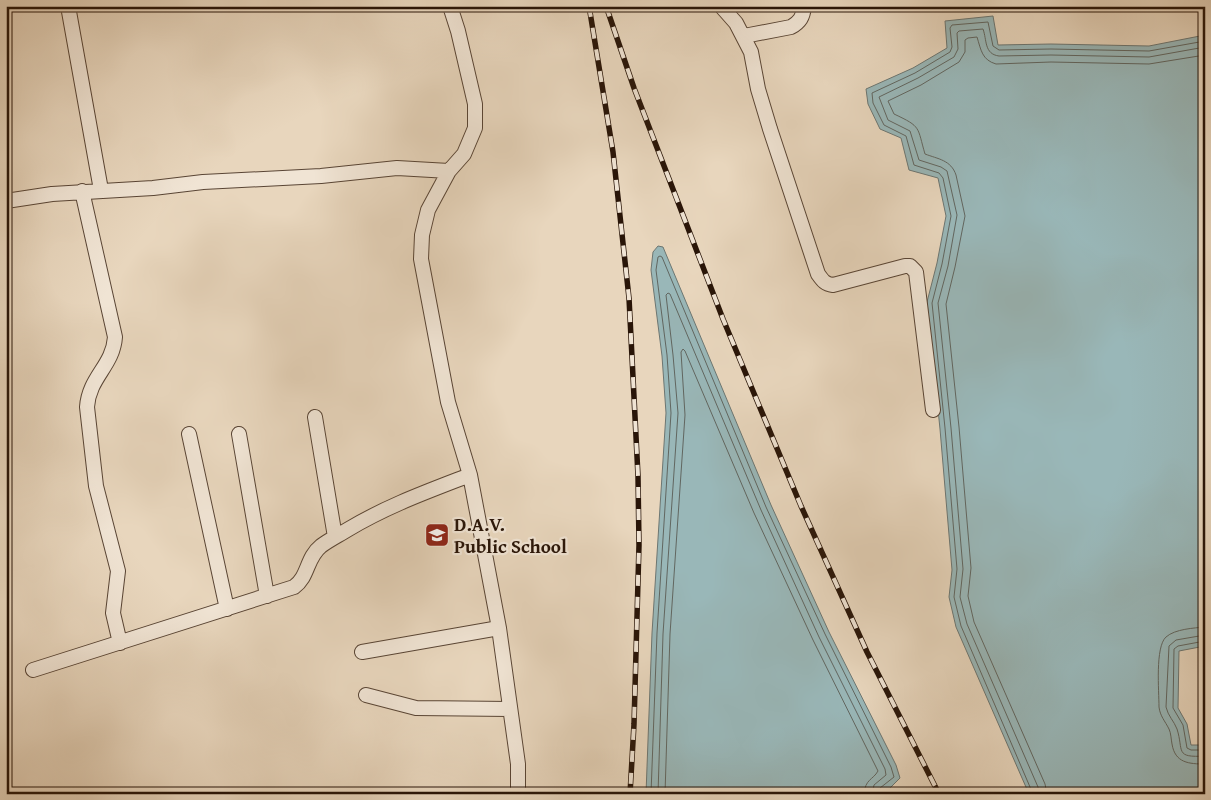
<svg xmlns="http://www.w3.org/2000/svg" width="1211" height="800" viewBox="0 0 1211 800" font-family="'Gentium Book Plus',serif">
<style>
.water{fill:#99b7b8;stroke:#6c7672}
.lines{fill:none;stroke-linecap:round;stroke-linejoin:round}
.shore{stroke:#616660;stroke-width:1}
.street-casing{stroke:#594535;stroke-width:16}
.street{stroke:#f0e4d4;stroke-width:14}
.rail-casing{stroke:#291508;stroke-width:5.5}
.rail{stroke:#f0e4d4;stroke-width:4;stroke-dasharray:11;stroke-linecap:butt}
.labels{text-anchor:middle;stroke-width:4.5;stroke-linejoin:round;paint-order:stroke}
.poi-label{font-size:19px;font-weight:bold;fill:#291508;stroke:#f0e4d4;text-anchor:start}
</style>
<rect width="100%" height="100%" fill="#e8d6bd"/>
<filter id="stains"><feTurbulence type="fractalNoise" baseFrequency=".004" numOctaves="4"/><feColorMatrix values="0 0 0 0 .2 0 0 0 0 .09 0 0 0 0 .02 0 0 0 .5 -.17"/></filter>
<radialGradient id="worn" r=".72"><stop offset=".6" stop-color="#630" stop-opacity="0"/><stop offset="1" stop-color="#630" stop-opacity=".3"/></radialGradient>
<path class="water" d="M993,16L998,45L1051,44L1149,46L1205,35V646L1179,651L1178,708L1187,724L1191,745H1205V794H1029L956,627L949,597L952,570L940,429L927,302L937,263L946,216L938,178L909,170L901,138L880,129L868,104L866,89L913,68L947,48L945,21Z
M658,246L663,247L771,505L829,632L896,765L900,778L889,789L879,794H646L652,633L666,413L662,356L651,270L653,252Z"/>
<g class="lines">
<path class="shore" d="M1205,627C1194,628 1175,629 1166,637C1155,647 1159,691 1159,707C1160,716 1165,721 1169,729C1171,733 1171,739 1172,744C1175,763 1189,764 1205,764
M1205,635L1176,640L1169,646L1166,707C1168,716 1174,721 1177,729C1184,751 1174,758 1205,756
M1205,641L1178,646L1174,649L1173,708L1183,725L1187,748L1191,750H1205
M651,794L657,633L671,413L667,355L656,270L658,257L660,256L662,257L766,507L825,634L891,767L894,777L880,788L878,794
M658,794L663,634L678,413L673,355L666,295L668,293L670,294L761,510L819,637L885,769L886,775L874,785L872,794
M665,794L670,634L685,415L681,352L683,349L685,351L754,513L813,640L878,771C873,780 865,779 864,794
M1033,794L961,626L954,597L957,569L945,428L932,303L942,264L951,216L943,178L939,173L914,165L906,136L884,125L873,103L872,93L915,73L950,52L952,47L950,28L952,25L988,22L993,46L999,50L1051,49L1149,51L1205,41
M1039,794L1038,787L967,624L960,597L963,569L951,428L938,303L948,266L957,215L947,171L941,167L919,160L910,131L888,120L879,97L918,78L954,57L958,49L957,33L959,31L983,29C987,40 984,54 999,56L1051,55L1149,57L1205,47
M1047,794L1045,784L974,622L968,596L971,568L959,427L946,304L955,267L965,216L956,175C951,160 938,159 925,154C917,127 922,127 894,114L888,101L921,85L959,62L965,52V40L968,38L977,37C981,50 982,60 996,64L1051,62L1149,64L1205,55"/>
<defs>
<path id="street" d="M68,6L101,190
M450,6L458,31L475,104V128L464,154L449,171L428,210L422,235L421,259L448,402L470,475L499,628L518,764V794
M721,6L736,23L751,52L758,89L770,129L818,274C823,281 825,284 833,285L905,266H910L916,272L933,410
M744,36L791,27C800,22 803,17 804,6
M82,191L115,337C113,366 89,377 87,407L96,486L118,571L113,613L120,643
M6,201L52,194L153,188L203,182L321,176L397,168L449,171
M315,417L335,537
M189,434L227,609
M239,434L267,596
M362,652L499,628
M33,670L294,587C309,576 306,558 321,546C329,540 339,535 347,530C387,506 426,492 470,475
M366,695L416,708L510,709"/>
</defs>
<use href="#street" class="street-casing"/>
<use href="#street" class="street"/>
<defs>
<path id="rail" d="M589,6L613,152L629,298L638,476L639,545L634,724L630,794
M606,6L634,88L723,319L801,506L867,652L939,794"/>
</defs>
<use href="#rail" class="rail-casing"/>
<use href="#rail" class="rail"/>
</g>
<defs>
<symbol id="school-square" viewBox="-11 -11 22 22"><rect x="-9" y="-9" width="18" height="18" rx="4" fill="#8f2418" stroke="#f0e4d4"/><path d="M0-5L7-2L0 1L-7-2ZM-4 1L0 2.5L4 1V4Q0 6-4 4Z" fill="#fff"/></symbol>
</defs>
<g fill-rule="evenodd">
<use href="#school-square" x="423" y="521" width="28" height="28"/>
</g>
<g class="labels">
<g class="poi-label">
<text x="454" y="531">D.A.V.<tspan x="454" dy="22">Public School</tspan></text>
</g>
</g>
<rect width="1211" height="800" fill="none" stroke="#e8d6bd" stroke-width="25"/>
<rect x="8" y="8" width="1196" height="785" fill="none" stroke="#291508" stroke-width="2.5"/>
<rect x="12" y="12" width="1186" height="775" fill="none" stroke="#291508"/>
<rect width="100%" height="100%" filter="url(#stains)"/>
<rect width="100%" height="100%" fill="url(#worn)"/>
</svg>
